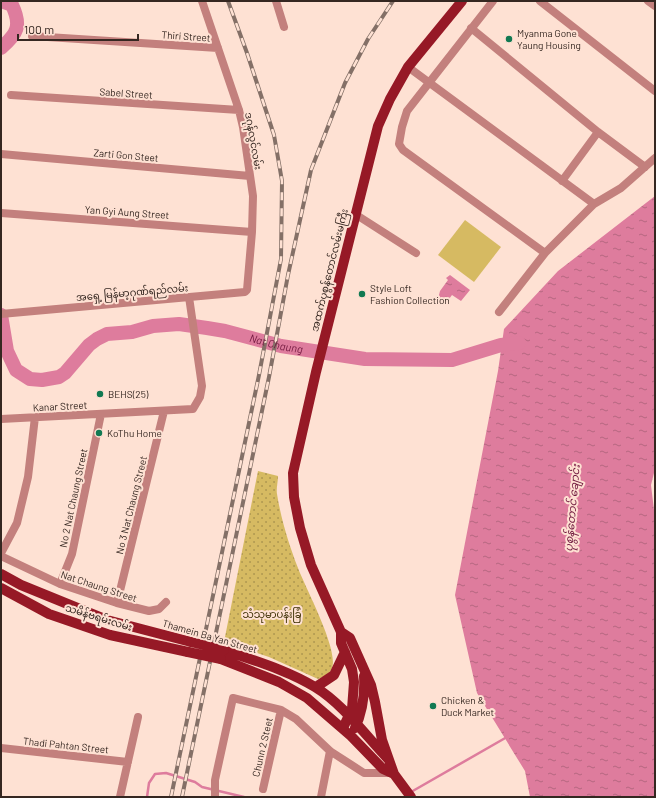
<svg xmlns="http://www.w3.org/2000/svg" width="656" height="798" viewBox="0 0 656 798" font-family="Barlow,'Noto Sans Myanmar',sans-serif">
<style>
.green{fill:url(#green-dots)}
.pitch{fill:#d6ba62}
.water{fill:url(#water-ripples)}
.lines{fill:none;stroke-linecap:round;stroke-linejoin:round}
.stream{stroke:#de7c9d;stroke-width:2.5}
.river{stroke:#de7c9d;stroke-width:14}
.street{stroke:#c3807d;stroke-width:8}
.primary{stroke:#961926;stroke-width:10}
.rail-casing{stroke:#847067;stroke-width:4}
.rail{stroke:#fee1d3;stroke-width:2.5;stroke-dasharray:8;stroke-linecap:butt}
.primary-bridge{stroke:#961926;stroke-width:10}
.poi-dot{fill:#117952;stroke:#fee1d3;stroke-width:1.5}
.labels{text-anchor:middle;stroke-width:4;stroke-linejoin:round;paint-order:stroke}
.poi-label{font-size:10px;fill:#352721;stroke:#fee1d3;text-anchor:start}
.street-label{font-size:10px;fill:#352721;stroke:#fee1d3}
.park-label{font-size:10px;fill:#3a2d00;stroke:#fee1d3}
.water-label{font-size:11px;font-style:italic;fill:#71193f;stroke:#fee1d3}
</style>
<defs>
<pattern id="green-dots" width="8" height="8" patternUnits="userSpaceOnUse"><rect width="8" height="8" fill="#d6ba62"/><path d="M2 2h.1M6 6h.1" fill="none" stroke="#ae9750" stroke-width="1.8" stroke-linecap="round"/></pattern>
<pattern id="water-ripples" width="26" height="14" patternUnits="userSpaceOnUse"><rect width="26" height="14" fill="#de7c9d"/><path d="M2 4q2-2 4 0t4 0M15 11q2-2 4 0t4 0" fill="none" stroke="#b56680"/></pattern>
</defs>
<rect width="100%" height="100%" fill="#fee1d3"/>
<path class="green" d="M258,471L278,476C278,482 276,489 277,494C281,519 289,545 298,568C305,587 339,650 332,668C330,674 323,677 318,679L269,657L224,642Z"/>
<path class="pitch" d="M465,220L501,247L474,282L438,255Z"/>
<path class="water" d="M655,196V469L651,485L655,518V797H530L525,771L477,693L455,595L498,371L504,329L558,271Z
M450,275L470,290L461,301L452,295L449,299L444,300L440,298L439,295L440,291L448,280L446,278Z"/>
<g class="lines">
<path class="stream" d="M411,792L507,737
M147,797L149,783L155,774L166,773L195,782L202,787L244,797"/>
<g class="river">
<path d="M1,1L12,5C22,26 17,34 1,48"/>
<path id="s1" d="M1,315L7,351L16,370L30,379L42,380L59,377L65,373L89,345L97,339L107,334L132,332L153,326L179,324L207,328L225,331L281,346L365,359L452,360L501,345L519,343"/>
</g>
<path class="street" d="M276,1L284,27
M493,1L407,111L402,127L399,144L403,150L545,253
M540,1L655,91
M648,1L655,6
M471,28L598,132L645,167
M32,36L218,48
M408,67L594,204
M11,95L239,110
M1,154L250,176
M562,181L598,132
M1,213L252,232
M355,214L416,253
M499,312L545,253L594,204L621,188L655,158
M1,314L245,292L247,290L252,232L253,196L243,127L239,110L202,1
M1,419L193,409L200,397L202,386L189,297
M1,553L17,523L28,477L35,417
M1,556L60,584L117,603L149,611L159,609L166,602
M60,584L72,554L101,414
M117,603L164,411
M1,748L128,762
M263,789L281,710
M120,797L138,717
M215,797V780L233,698L281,710L296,719L330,751L364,773H390
M321,797L330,751"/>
<path class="primary" d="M1,574L21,585L107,620L191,642
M1,588L49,614L110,635L188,652
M341,632L350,638L371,685L375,702L382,740L394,774L411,797
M224,650C255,661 287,670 315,687C343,704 366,736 389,760
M221,659L279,682L307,698L351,736L383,769L394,774
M316,687L334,675L345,652
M343,728L352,709L354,682L352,669L341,643V632L311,565L300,528L294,497L293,473L316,372L378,126L390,99L408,67L462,1
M355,728C363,711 365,694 364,676"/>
<defs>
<path id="rail" d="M171,797L259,375L281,259L282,181L274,135L247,53L228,1
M182,797L269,377L288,275L311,170L345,83L368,39L393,1"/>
</defs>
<use href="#rail" class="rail-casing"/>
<use href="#rail" class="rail"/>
<path class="primary-bridge" d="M191,642L224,650
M188,652L221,659"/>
</g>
<g class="poi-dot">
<circle cx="509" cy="39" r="4"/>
<circle cx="362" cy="294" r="4"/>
<circle cx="100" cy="394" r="4"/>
<circle cx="99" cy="433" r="4"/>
<circle cx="433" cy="706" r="4"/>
</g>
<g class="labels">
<g class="poi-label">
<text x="517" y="37">Myanma Gone<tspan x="517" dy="12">Yaung Housing</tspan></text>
<text x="370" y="292">Style Loft<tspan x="370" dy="12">Fashion Collection</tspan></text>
<text x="108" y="398">BEHS(25)</text>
<text x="107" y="437">KoThu Home</text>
<text x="441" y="704">Chicken &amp;<tspan x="441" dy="12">Duck Market</tspan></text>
</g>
<g class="street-label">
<text transform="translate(186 36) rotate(4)" y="4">Thiri Street</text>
<text transform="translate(126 93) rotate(4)" y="4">Sabel Street</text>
<text transform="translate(254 141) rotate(80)" y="4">ဒဂုန်လွင်လမ်း</text>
<text transform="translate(126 155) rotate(5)" y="4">Zarti Gon Steet</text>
<text transform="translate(127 212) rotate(4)" y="4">Yan Gyi Aung Street</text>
<text transform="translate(329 270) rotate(-76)" y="4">အထက်ပုစွန်တောင်လမ်းမကြီး</text>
<text transform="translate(132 292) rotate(-5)" y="4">အရှေ့ မြန်မာ့ဂုဏ်ရည်လမ်း</text>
<text transform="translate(60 406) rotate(-3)" y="4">Kanar Street</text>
<text transform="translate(73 498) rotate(-78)" y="4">No 2 Nat Chaung Street</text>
<text transform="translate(131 505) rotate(-76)" y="4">No 3 Nat Chaung Street</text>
<text transform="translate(99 586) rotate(18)" y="4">Nat Chaung Street</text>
<text transform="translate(99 617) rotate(17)" y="4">သမိန်ဗရမ်းလမ်း</text>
<text transform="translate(210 636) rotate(16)" y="4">Thamein Ba Yan Street</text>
<text transform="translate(66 745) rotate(6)" y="4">Thadi Pahtan Street</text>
<text transform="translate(262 747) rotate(-77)" y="4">Chunn 2 Steet</text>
</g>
<g class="park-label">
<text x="272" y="618">သံသုမာပန်းခြံ</text>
</g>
<g class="water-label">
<text dy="4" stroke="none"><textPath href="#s1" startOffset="341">Nat Chaung</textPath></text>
<text transform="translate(572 508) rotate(-85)" y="4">ပုစွန်တောင် ချောင်း</text>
</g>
</g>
<rect width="656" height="798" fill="none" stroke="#352721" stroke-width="4"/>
<path d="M18 34v6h120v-6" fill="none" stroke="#352721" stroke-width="2"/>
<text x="24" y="34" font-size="12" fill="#352721" stroke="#fee1d3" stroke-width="3" paint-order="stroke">100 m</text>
</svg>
